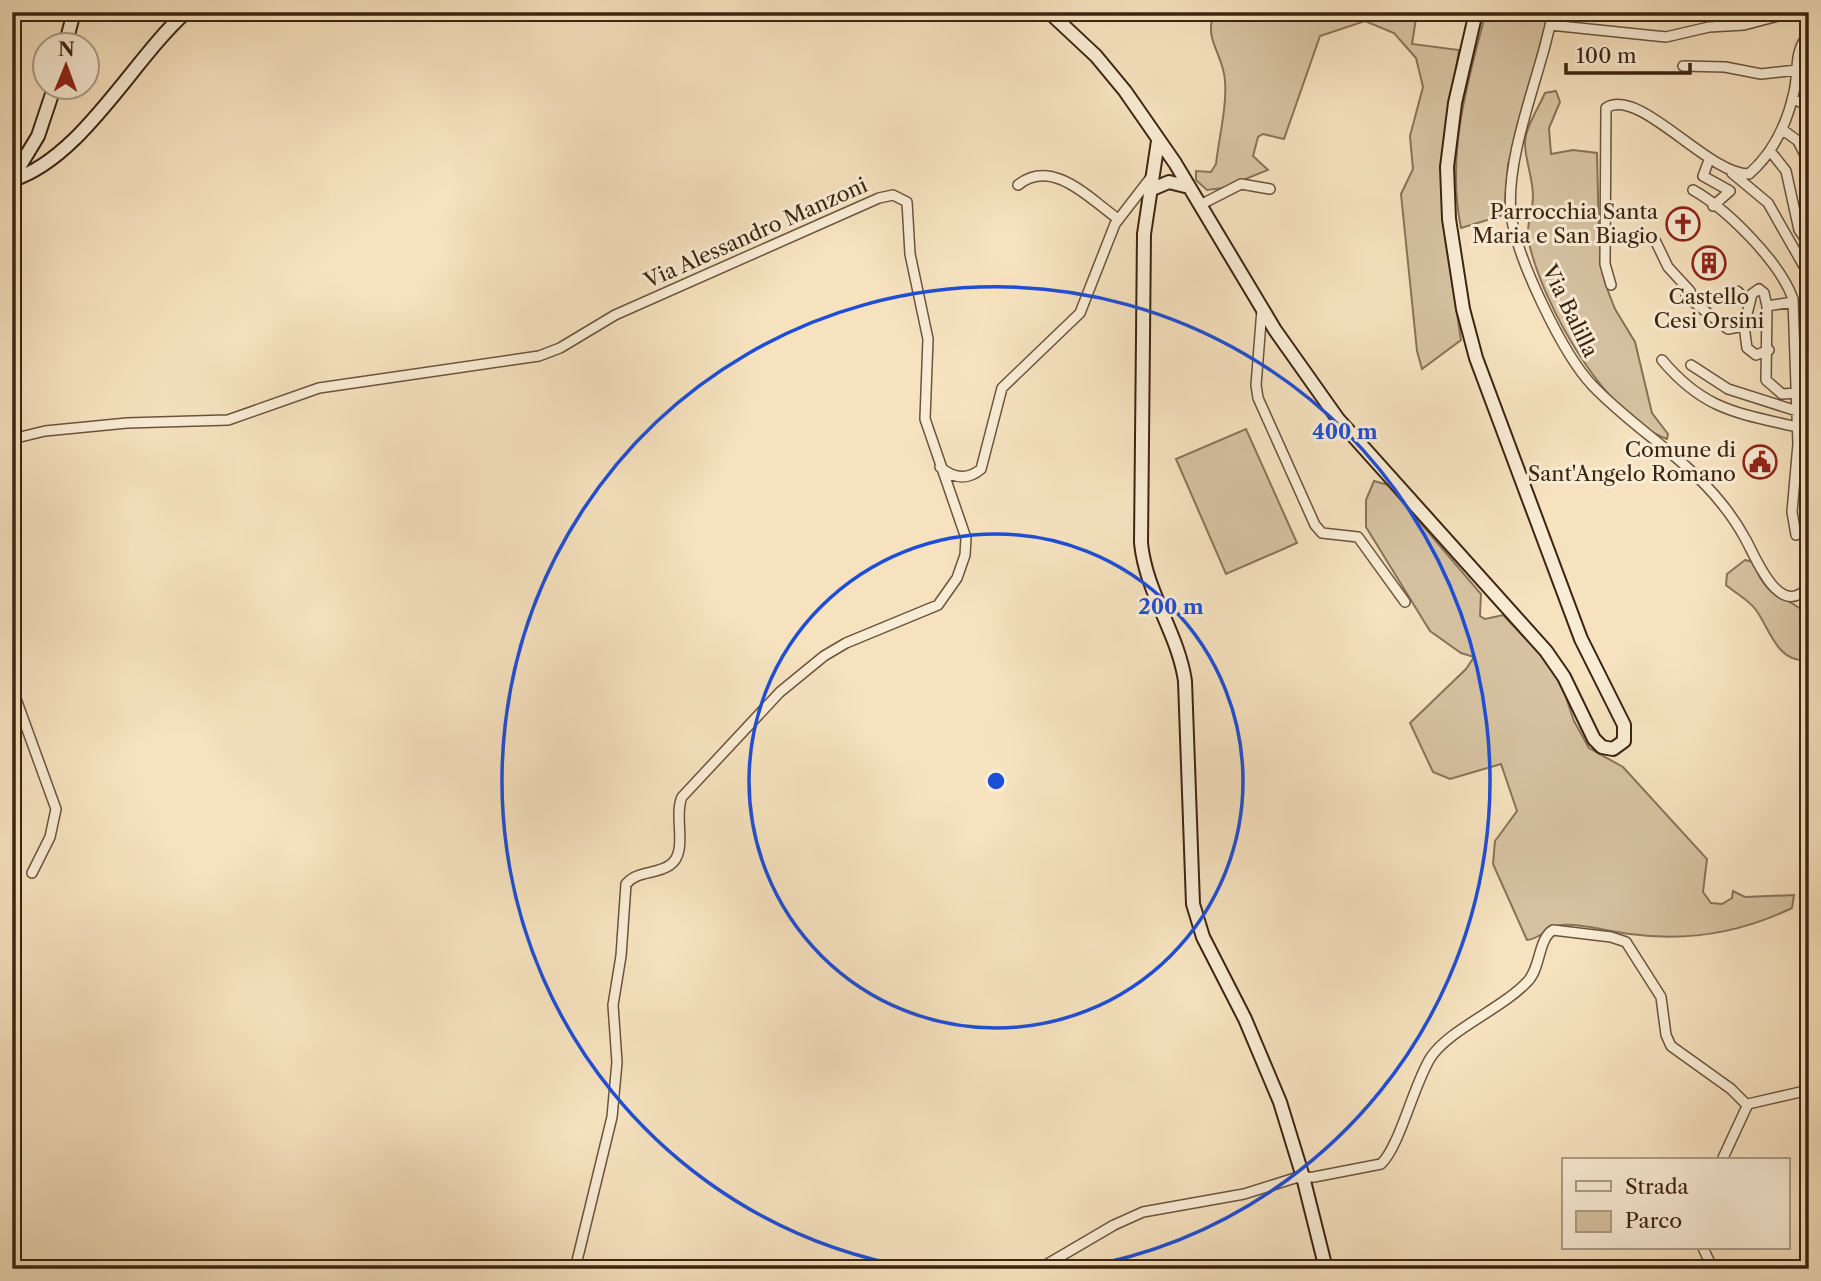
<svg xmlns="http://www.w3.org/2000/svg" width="1821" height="1281" viewBox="0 0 1821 1281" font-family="'Libre Caslon Text',serif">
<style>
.green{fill:#d6c2a1;stroke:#887359;stroke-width:2}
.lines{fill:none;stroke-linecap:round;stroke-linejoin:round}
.street-casing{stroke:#6a543c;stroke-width:12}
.secondary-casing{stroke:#3b2411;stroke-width:16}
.street{stroke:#f9ecd5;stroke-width:9}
.secondary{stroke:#f9ecd5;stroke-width:12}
.ring{fill:none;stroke:#1d4ed8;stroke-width:3.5}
.labels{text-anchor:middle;stroke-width:6;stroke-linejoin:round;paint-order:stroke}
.poi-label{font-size:21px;fill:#3b2411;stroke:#f9ecd5;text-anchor:end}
.street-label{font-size:21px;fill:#3b2411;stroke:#f9ecd5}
.centre{fill:#1d4ed8;stroke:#f9ecd5;stroke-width:3.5}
.ring-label{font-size:21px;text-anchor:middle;font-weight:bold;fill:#1d4ed8;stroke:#f9ecd5;stroke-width:6;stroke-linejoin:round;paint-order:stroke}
</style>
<rect width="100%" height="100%" fill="#f6e2bf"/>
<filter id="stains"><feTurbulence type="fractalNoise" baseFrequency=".00286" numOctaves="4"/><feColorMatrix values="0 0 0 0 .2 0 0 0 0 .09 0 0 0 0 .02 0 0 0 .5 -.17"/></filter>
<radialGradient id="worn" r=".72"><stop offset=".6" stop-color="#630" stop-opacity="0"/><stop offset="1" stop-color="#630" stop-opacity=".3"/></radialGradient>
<path class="green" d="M1215,12H1417L1412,44L1459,50L1445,141V235L1461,340L1422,369L1417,351L1401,194L1413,169L1410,136L1423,87L1416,58L1394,33L1365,21L1320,36L1284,139L1263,134L1258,137L1253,156L1268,170L1223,188L1207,190L1196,180V171L1211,172L1216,164C1219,137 1227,107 1225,81C1224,55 1202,38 1215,12Z
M1486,12H1549L1508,165L1504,215L1461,228C1446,155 1467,83 1486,12Z
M1809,37V104L1795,98L1801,50Z
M1556,91L1560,102L1549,128L1551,154L1573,150L1597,153L1599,238L1608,291L1615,309L1635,342L1652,413L1668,434L1667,439C1605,417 1543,305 1529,243C1525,227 1533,212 1533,196C1533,178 1525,160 1525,143C1525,128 1539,107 1545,93Z
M1246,429L1297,543L1226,574L1176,459Z
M1374,481L1388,485L1481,594L1480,616L1485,619L1503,615L1557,671L1574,721L1589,748L1623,767L1707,859L1703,892L1711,903L1722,904L1732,898L1733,891L1745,897L1794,895L1792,908C1740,933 1688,942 1630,934C1609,932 1582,923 1561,925C1549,926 1540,939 1527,940L1493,864L1495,841L1517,811L1501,764L1450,779L1433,772L1410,723L1466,669L1474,657L1461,653L1430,631L1366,527V500Z
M1745,560L1753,562C1768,603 1785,592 1809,616L1807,660C1777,663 1770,629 1756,610C1749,600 1735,593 1726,585L1727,574Z"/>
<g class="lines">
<defs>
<path id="street" d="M1555,12C1549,25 1547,40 1543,53C1530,100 1506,166 1511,214C1516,257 1563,355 1593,386C1633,428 1686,458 1722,504C1731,515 1739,527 1746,540C1756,558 1780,621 1809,586
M1550,25L1666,37L1709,27L1744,25L1793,12
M1683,66L1725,67L1761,74L1797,70
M1792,99L1809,105
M1783,130L1798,141L1809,163
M1771,152L1786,171L1799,230L1809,244
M1709,160L1703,176L1730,191L1713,206
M1732,173L1768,203L1809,275
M1018,185C1052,157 1090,199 1118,219
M1693,190C1727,209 1780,262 1793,299L1798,444L1792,512L1796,535
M1200,205L1241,184L1270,189
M1653,236L1668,267L1690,291L1686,296L1728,329L1744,326
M1611,285L1605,264L1606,108C1639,86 1708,175 1749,174C1774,152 1787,124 1794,92C1799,72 1793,51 1809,34
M1737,291L1750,303
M1793,302L1767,306L1766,380L1782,394L1797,393
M1767,306L1764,293L1759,289L1752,294L1744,326L1747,348L1756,355L1769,350
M1262,309L1256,385L1258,398L1315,525L1322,533L1358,537L1405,602
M1662,360C1704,410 1737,413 1797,427
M1691,365L1728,389L1797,411
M12,439L45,431L127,423L228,420L319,388L539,356L560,348L615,315L879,198L893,195L907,202L910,254L928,339L925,419L966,538L965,555L957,578L938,605L846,643L824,656L780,692L682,797C673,816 689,852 670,865C656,875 638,870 626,884L621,956L613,1005L617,1062L612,1117L575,1269
M940,467C953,478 967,481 981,469L1002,388L1080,313L1115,224L1152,176
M1796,469L1809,476
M12,688L56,809L50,837L32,873
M1722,1160L1748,1104L1809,1090
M1703,1248L1713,1269
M1039,1269L1114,1225L1143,1212L1244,1194L1295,1178L1314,1177L1381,1164C1400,1146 1414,1083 1431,1057C1450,1029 1502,1009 1528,981C1541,967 1538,939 1553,930L1611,937L1626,942L1661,997L1666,1035L1671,1046L1731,1089L1747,1105"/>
<path id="secondary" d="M1049,12L1096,56L1125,91L1175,163L1275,330L1338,419L1546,651L1564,677L1594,739L1602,747L1613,749L1624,741V725L1581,639L1476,358L1463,309L1449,219L1447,167L1455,103L1476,12
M65,46L74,12
M1158,141L1144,234L1141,543C1146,593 1178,633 1185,681L1193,904L1203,937L1245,1019L1280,1102L1303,1177L1326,1269
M12,179L38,136L54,88
M12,180C82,158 133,59 186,12
M1150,190L1169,182L1189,187"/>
</defs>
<use href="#street" class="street-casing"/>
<use href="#secondary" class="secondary-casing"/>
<use href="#street" class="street"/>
<use href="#secondary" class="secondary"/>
</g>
<g class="ring">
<circle cx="996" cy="781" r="247"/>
<path d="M914 1268A494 494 0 1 1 1078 1268"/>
</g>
<defs>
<symbol id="church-ring" viewBox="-11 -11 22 22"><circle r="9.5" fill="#f9ecd5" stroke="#8f2418" stroke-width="1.5"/><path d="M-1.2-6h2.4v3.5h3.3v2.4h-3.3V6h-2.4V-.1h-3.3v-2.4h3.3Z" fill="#8f2418"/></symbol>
<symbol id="building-ring" viewBox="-11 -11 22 22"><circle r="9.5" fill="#f9ecd5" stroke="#8f2418" stroke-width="1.5"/><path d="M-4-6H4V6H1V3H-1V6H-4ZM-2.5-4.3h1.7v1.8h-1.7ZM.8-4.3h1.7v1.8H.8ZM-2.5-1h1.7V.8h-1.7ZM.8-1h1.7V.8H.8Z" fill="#8f2418"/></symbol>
<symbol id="civic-ring" viewBox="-11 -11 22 22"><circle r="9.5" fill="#f9ecd5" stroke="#8f2418" stroke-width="1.5"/><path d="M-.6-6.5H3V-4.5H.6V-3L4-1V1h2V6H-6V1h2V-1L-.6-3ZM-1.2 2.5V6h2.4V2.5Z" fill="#8f2418"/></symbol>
</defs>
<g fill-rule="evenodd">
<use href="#church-ring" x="1664" y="205" width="38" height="38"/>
<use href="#building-ring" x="1690" y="244" width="38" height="38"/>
<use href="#civic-ring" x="1741" y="443" width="38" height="38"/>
</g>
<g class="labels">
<g class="poi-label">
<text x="1658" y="219">Parrocchia Santa<tspan x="1658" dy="24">Maria e San Biagio</tspan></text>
<text x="1709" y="304" text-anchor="middle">Castello<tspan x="1709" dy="24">Cesi Orsini</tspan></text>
<text x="1736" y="457">Comune di<tspan x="1736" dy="24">Sant'Angelo Romano</tspan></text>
</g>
<g class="street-label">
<text transform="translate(756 233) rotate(-24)" y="7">Via Alessandro Manzoni</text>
<text transform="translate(1570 311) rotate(64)" y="7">Via Balilla</text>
</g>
</g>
<circle cx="996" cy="781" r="10" class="centre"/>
<g class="ring-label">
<text x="1345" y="439">400 m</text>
<text x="1171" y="614">200 m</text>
</g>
<rect width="1821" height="1281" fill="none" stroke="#f6e2bf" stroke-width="42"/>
<rect x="14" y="14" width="1793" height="1253" fill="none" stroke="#3b2411" stroke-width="3.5"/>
<rect x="21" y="21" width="1779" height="1239" fill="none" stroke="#3b2411" stroke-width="2"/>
<rect x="1562" y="1158" width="228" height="91" fill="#f9ecd5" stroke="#ad9c87" stroke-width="2"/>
<rect x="1576" y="1181" width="35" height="10" fill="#f9ecd5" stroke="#ad9c87" stroke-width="2"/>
<text x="1625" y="1194" font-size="21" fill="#3b2411">Strada</text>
<rect x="1576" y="1211" width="35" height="21" fill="#d6c2a1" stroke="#ad9c87" stroke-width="2"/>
<text x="1625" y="1228" font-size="21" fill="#3b2411">Parco</text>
<g transform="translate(66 66) rotate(1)"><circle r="33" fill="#f9ecd5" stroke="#ad9c87" stroke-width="2"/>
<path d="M0-5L12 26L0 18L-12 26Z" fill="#8f2418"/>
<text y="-10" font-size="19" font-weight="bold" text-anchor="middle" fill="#3b2411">N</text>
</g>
<path d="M1566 63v10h124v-10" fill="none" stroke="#3b2411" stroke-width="3.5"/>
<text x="1576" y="63" font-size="21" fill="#3b2411" stroke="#f9ecd5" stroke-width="5" paint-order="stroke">100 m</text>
<rect width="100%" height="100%" filter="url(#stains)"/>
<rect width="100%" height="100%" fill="url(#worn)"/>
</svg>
